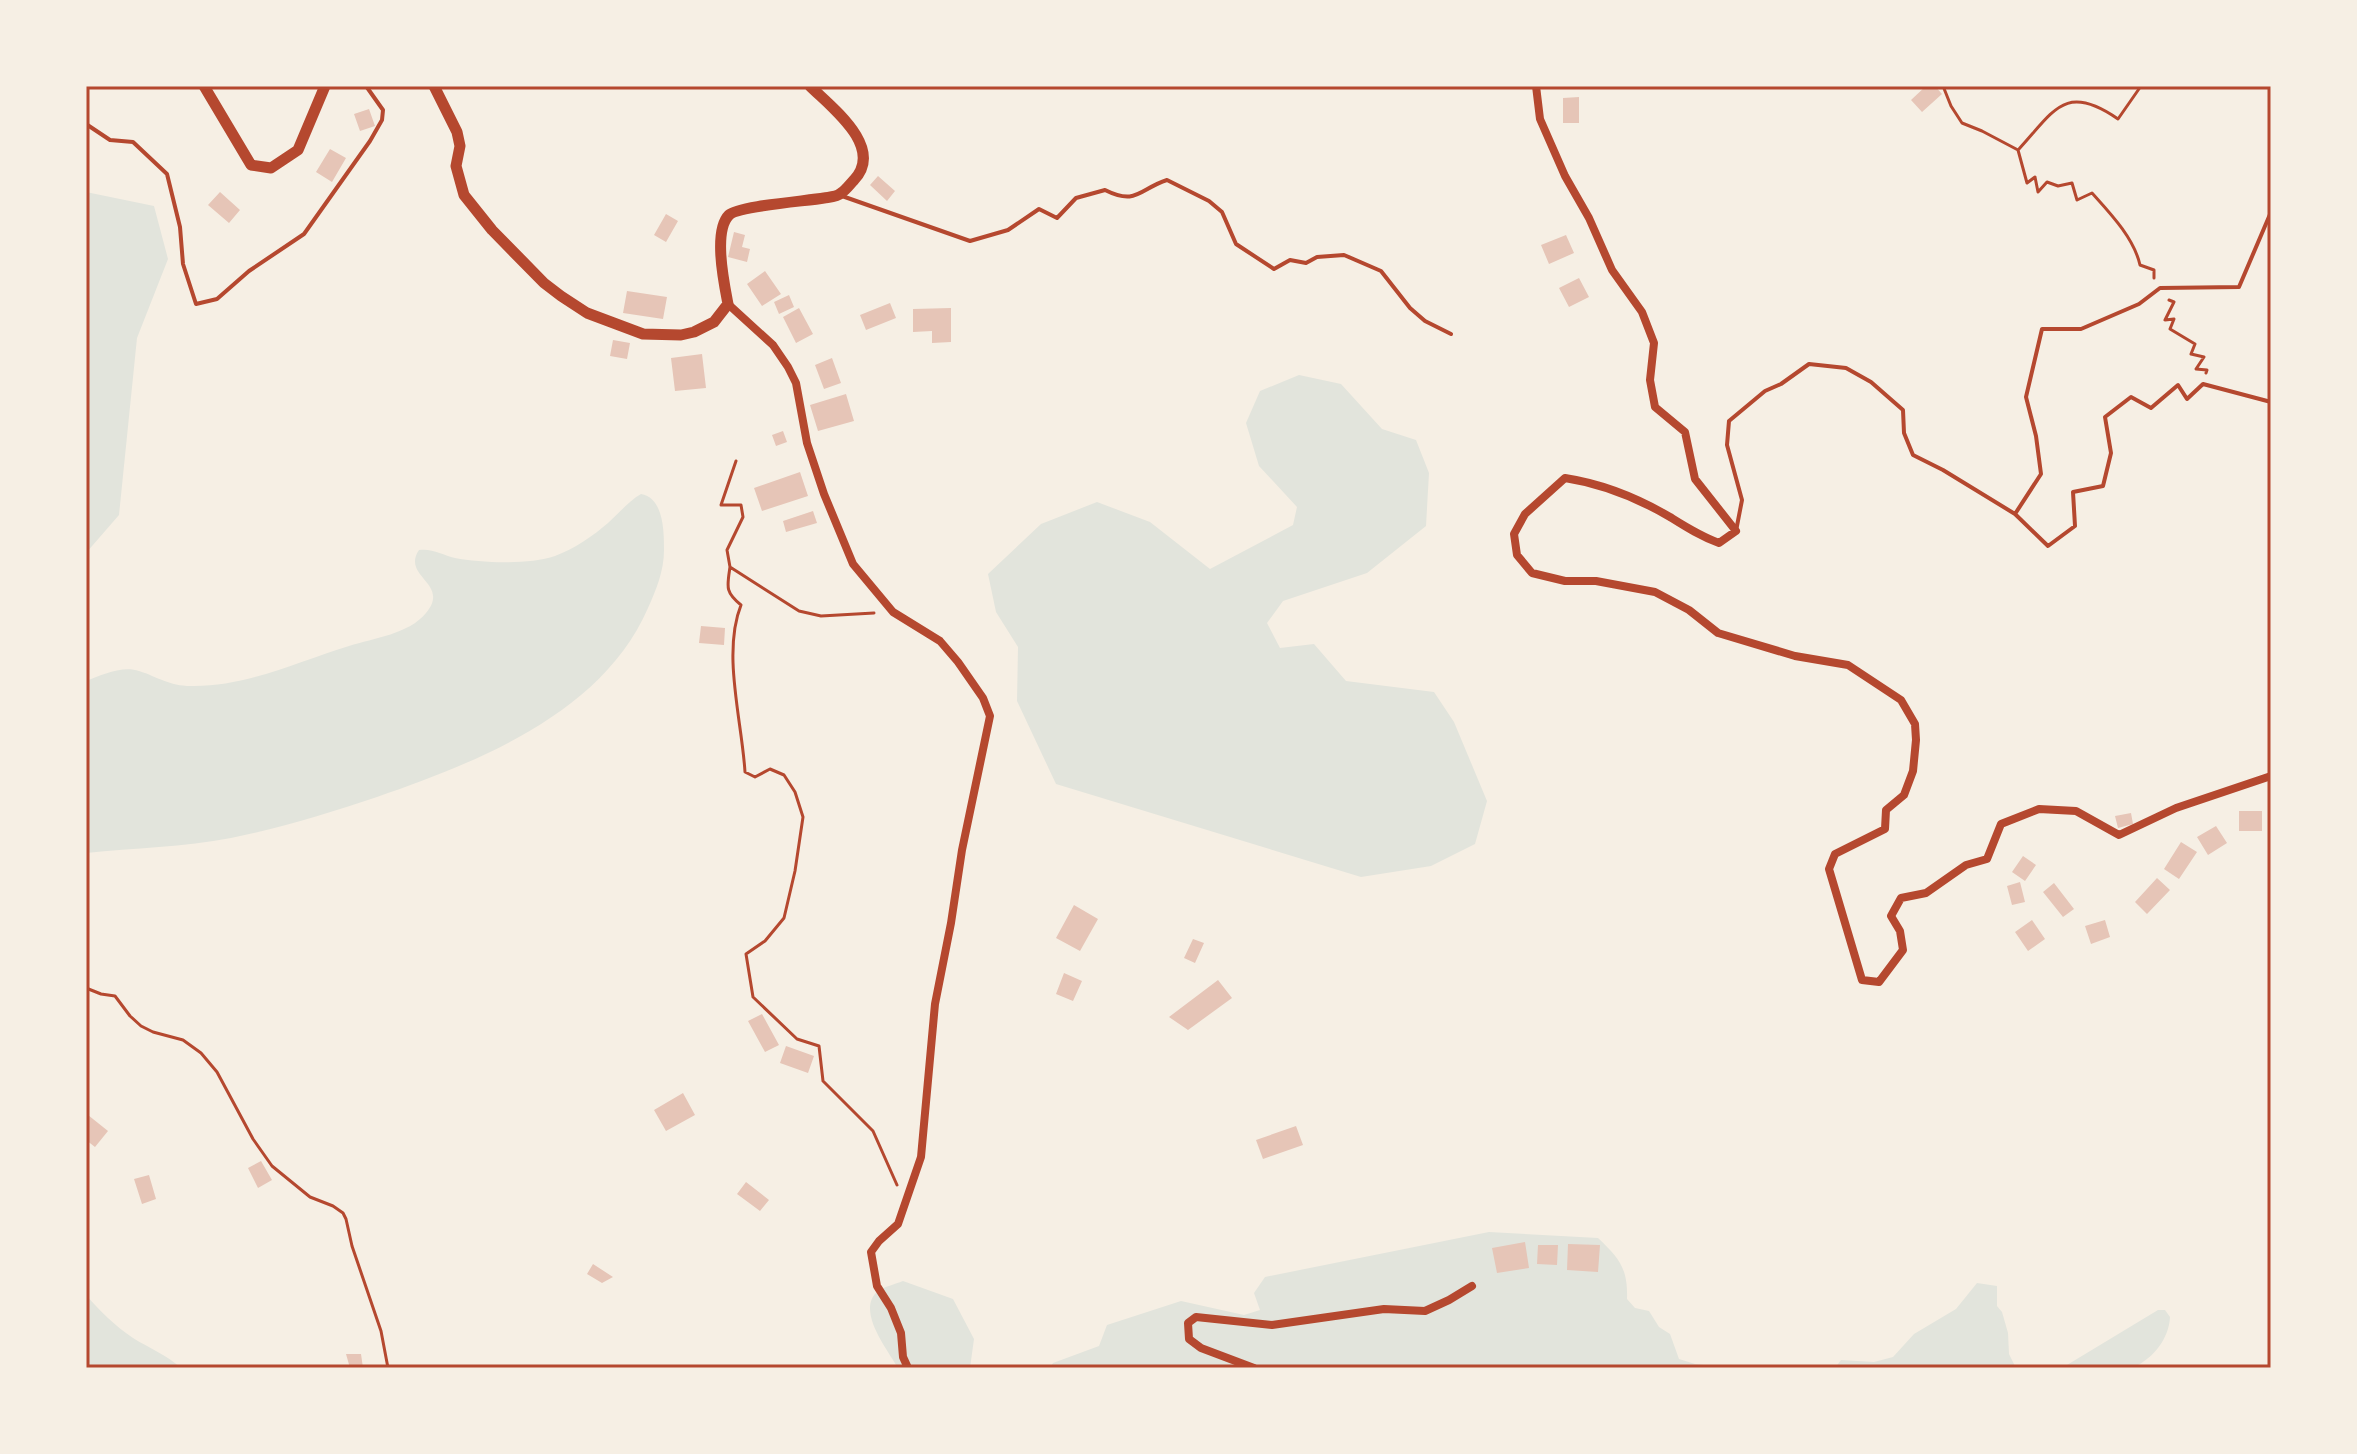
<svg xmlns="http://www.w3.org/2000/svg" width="2357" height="1454" viewBox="0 0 2357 1454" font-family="'Open Sans',sans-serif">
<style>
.green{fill:#e2e4dc}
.building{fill:#e6c5b7}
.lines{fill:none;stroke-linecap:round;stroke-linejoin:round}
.path{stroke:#b5482f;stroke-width:3}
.service{stroke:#b5482f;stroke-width:4}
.minor{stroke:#b5482f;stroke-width:8}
.secondary{stroke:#b5482f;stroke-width:11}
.neatline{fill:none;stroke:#b5482f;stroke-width:3}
</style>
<rect width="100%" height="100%" fill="#f6efe4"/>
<path class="green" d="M86,192L154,206L168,259L137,338L119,515L86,553Z
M1299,375L1341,384L1382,429L1416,440L1429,473L1426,526L1367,573L1283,601L1267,623L1280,648L1314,644L1346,681L1434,692L1454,722L1487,801L1475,844L1431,866L1361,877L1056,784L1017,701L1018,647L996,612L988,574L1041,524L1097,502L1150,522L1210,569L1293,525L1297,507L1259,466L1246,423L1260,391Z
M641,494C664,498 664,532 664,550C664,571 656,590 648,608C602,714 477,762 377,797C329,813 280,828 231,838C184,847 134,848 86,853V681C101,675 123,665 139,671C158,677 169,686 191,686C246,687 297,662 349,646C374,638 409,634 426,613C451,583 401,577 419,550C432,548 443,555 455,558C482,563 529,565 555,556C574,549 593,536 608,523C619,513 629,501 641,494Z
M1489,1232L1598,1238C1619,1258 1628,1268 1627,1299L1635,1308L1649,1311L1659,1327L1670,1334L1679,1359L1695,1364L1730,1368H1050L1053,1363L1099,1346L1107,1325L1181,1301L1244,1315L1260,1310L1254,1293L1265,1277Z
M903,1281L953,1299L974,1339L970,1368H898C888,1350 855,1310 878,1291C884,1287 895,1284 903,1281Z
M1977,1283L1997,1286V1306L2002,1312L2008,1333L2009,1354L2016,1368H1835L1841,1360L1874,1362L1893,1357L1914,1334L1956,1309Z
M86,1295C100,1311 115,1326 133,1338C149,1348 167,1355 181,1368H86Z
M2158,1310H2165L2170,1317C2169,1338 2154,1358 2134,1367C2122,1372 2077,1368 2062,1368Z"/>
<path class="building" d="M1926,86H1935L1942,94L1922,112L1911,100Z
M1579,97V123H1563V98Z
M369,109L375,126L360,131L354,114Z
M330,149L346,158L332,182L316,172Z
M878,176L895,191L887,201L870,185Z
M220,192L240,210L229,223L208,205Z
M666,214L678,221L666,242L654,235Z
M734,232L745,235L742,247L750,249L747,262L728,257Z
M1566,235L1574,253L1549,264L1541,245Z
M765,271L781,294L762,306L747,284Z
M1579,278L1589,297L1569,307L1559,288Z
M627,291L667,297L663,319L623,313Z
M789,295L794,307L779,314L774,302Z
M890,303L896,318L866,330L860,315Z
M799,308L813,334L796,343L783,317Z
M951,308V342L932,343V331L913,332V309Z
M613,340L630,343L627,359L610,356Z
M702,354L706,388L675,391L671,358Z
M832,358L841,383L824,389L815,365Z
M846,394L854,421L818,431L810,405Z
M783,431L787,442L776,446L772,435Z
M800,472L808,496L762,511L754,488Z
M813,511L817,523L786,532L783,521Z
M701,626L725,628L724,645L699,643Z
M2239,811H2262V831H2239Z
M2131,813L2133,824L2118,828L2115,816Z
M2216,826L2227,843L2208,855L2197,837Z
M2181,842L2197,852L2179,879L2164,869Z
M2023,856L2036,865L2025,881L2012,872Z
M2157,878L2170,890L2147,914L2135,902Z
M2020,882L2025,902L2012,905L2007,886Z
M2054,883L2074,909L2063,917L2043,892Z
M1074,905L1098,919L1080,951L1056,938Z
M2032,920L2045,939L2028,951L2015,932Z
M2105,920L2110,937L2091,944L2085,926Z
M1193,939L1204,943L1195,963L1184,958Z
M1064,973L1082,981L1073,1001L1056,994Z
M1218,980L1232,998L1188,1030L1169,1017Z
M762,1014L779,1045L765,1052L748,1021Z
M786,1046L814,1056L808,1073L780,1063Z
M683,1093L695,1115L666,1131L654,1110Z
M88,1115L108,1131L95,1147L86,1140V1118Z
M1296,1126L1303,1145L1263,1159L1256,1140Z
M261,1161L272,1180L258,1188L248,1168Z
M149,1175L156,1199L142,1204L134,1179Z
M746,1182L769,1200L760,1211L737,1194Z
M1525,1242L1529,1268L1497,1273L1492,1248Z
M1568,1244L1600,1245L1598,1272L1567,1270Z
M1538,1245H1558L1557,1265L1537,1264Z
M593,1264L613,1277L602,1283L587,1274Z
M346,1354H361L363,1368H350Z"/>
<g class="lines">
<path class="path" d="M1943,86L1951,106L1962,123L1982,131L2018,150L2027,183L2035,177L2038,192L2047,182L2058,186L2072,183L2077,200L2092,193C2110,213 2134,238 2140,265L2154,270V278
M2019,149C2054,111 2065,82 2118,119L2141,86
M2169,300L2174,302L2165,320L2174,319L2170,329L2195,344L2191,354L2204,357L2196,369L2207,370L2206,373
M730,567L727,550L743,517L741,505H721L736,461
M874,613L821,616L799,611L730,567C727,587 725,592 741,605C722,653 742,721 745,772L755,777L770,769L784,775L795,792L803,817L795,871L784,918L765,941L746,954L753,997L797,1039L819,1046L823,1081L873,1131L897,1185
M86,988L101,994L115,996L130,1016L141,1026L153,1032L183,1040L201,1053L217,1072L253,1139L272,1166L310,1197L333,1206L343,1213L346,1219L352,1246L381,1331L388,1368"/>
<path class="service" d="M86,124L110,140L133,142L167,174L180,227L183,264L196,304L217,299L249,271L304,234L370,141L382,120L383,110L366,86
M842,196L970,241L1008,230L1039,209L1057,218L1076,198L1105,190C1137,206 1139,189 1167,180L1209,201L1222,212L1236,244L1274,269L1290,260L1306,263L1317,257L1344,255L1381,271L1410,308L1425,321L1451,334
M2015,514L2041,474L2036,436L2026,397L2042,329H2081L2139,304L2160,288L2239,287L2271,212
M1736,531L1742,500L1727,445L1729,421L1765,391L1781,384L1809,364L1846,368L1871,382L1903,410L1904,433L1913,455L1943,470L2015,514L2048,546L2075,526L2073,492L2103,486L2111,453L2105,417L2131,397L2151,408L2178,385L2187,399L2203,384L2271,402"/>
<path class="minor" d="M1536,86L1540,119L1565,176L1589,218L1612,270L1642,312L1654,343L1650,380L1655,407L1685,432L1695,479L1736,531L1719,543C1700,536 1686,527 1670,517C1636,497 1604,484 1565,478L1525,514L1514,534L1517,555L1532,573L1565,581H1596L1655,592L1689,610L1718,633L1795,656L1848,665L1901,700L1915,724L1916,740L1913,771L1904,795L1886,810L1885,829L1835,854L1829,869L1862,980L1879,982L1903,950L1900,931L1891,916L1901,898L1926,893L1966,865L1987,859L2001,824L2039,809L2076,811L2119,835L2176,808L2271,776
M728,304L773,345L788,367L796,383L807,443L824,494L853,564L893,612L940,641L958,662L983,698L990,716L962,850L951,923L935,1004L921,1157L898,1224L879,1241L871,1252L877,1286L891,1308L901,1333L903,1357L908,1368
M1254,1368L1201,1348L1189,1339L1188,1323L1196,1317L1272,1325L1384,1309L1425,1311L1449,1300L1472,1286"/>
<path class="secondary" d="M204,86L251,165L271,168L298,150L325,86
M434,86L457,132L460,146L456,166L464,195L492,230L544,283L561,296L587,313L643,334L681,335L694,332L714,322L728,304C724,283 713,231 729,215C738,206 807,201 824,198C830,197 837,197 841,193C846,190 850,184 854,180C885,147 831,107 810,86"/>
</g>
<rect width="2357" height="1454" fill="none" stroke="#f6efe4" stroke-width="176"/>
<rect x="88" y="88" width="2181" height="1278" class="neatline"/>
</svg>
